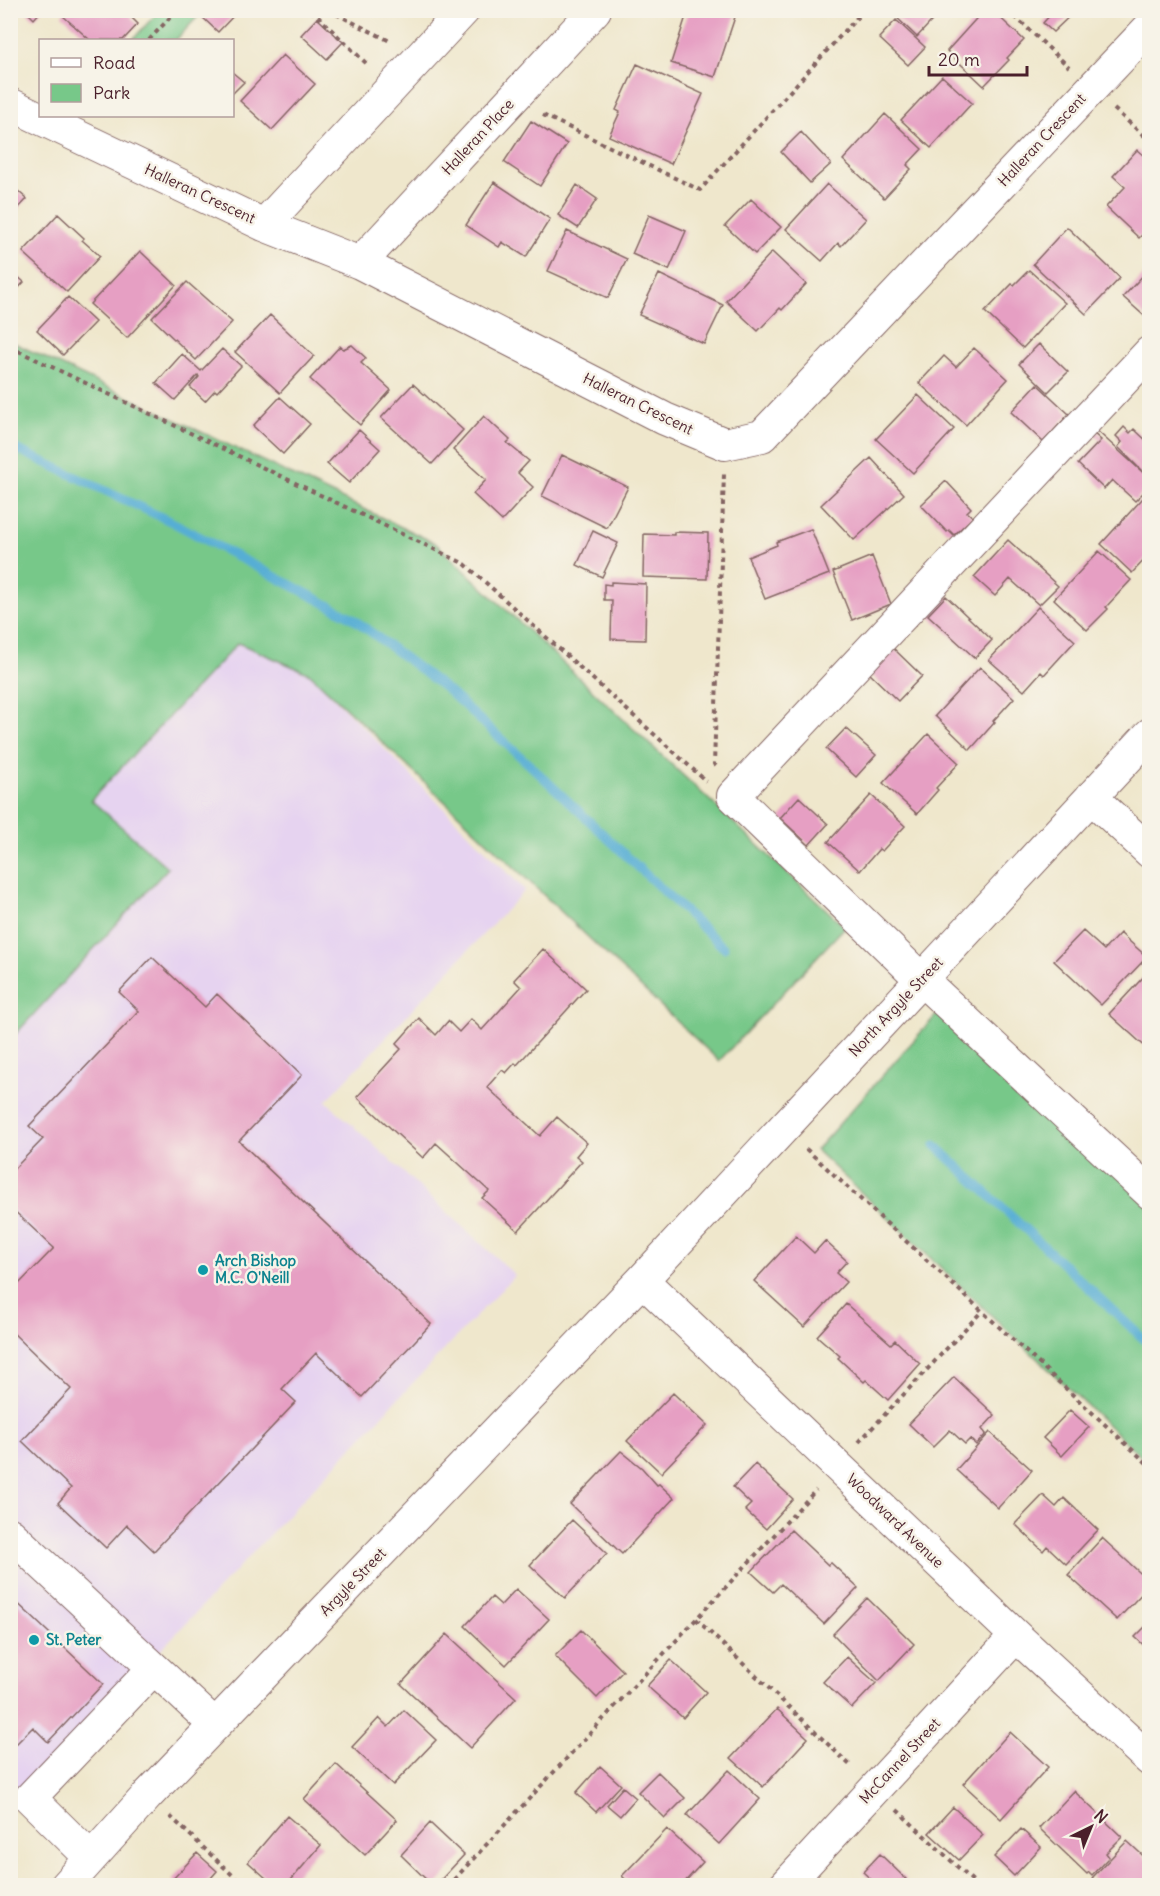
<svg xmlns="http://www.w3.org/2000/svg" width="1160" height="1896" viewBox="0 0 1160 1896" font-family="Delius,sans-serif">
<style>
.built{fill:#e6d3f0}
.green{fill:#77c889;stroke:#60745a;stroke-width:1.5}
.lines{fill:none;stroke-linecap:round;stroke-linejoin:round}
.stream{stroke:#57aed4;stroke-width:9}
.building{fill:#e69fc3}
.minor-casing{stroke:#846563;stroke-width:34}
.path{stroke:#846563;stroke-width:4;stroke-dasharray:4.5 4.5;stroke-linecap:butt}
.minor{stroke:#fff;stroke-width:32}
.culture-dot{fill:#0f9aa8;stroke:#f7f3e8;stroke-width:2}
.labels{text-anchor:middle;stroke-width:5;stroke-linejoin:round;paint-order:stroke}
.street-label{font-size:15px;fill:#4a1f2b;stroke:#f7f3e8}
.culture-label{font-size:15px;font-weight:bold;fill:#0d838f;stroke:#f7f3e8;text-anchor:start}
</style>
<rect width="100%" height="100%" fill="#f7f3e8"/>
<filter id="ink" filterUnits="userSpaceOnUse"><feTurbulence type="fractalNoise" baseFrequency=".0167" numOctaves="2"/><feDisplacementMap in="SourceGraphic" scale="12" xChannelSelector="R" yChannelSelector="G"/><feConvolveMatrix kernelMatrix="1 2 1 2 8 2 1 2 1" color-interpolation-filters="sRGB"/></filter>
<filter id="wash" filterUnits="userSpaceOnUse"><feTurbulence type="fractalNoise" baseFrequency=".008" numOctaves="4" result="noise"/><feDisplacementMap in="SourceGraphic" scale="24" xChannelSelector="R" yChannelSelector="G"/><feGaussianBlur stdDeviation="1.35" result="paint"/><feColorMatrix in="noise" values="0 0 0 0 0 0 0 0 0 0 0 0 0 0 0 0 0 1.4 0 .05"/><feComposite in="paint" operator="in"/></filter>
<g filter="url(#wash)">
<rect width="100%" height="100%" fill="#efe7cc"/>
<path class="built" d="M238,642L310,674L525,890L326,1101L515,1275L11,1808L10,1039L168,869L91,800Z"/>
<path class="green" d="M160,10H203V11L176,40H132Z
M10,341L435,543L845,927L719,1061L310,674L238,643L91,800L168,868L11,1039Z
M947,1003L1149,1193V1464L816,1150Z"/>
<g class="lines">
<path class="stream" d="M10,446L174,523L351,617L446,689L533,768L724,948
M935,1145L1150,1345"/>
</g>
<g id="blocks">
<path class="building" d="M25,10H42L34,19Z
M66,10H139L131,17L138,24L123,40H90L62,15Z
M205,10H239L218,32L200,15Z
M688,10H724L736,14L715,77L671,63Z
M889,10H942L917,37Z
M984,10H992L1024,40L1007,58L1009,60L984,86L947,51Z
M1050,10H1076L1053,32L1043,23L1052,13Z
M317,18L343,42L327,59L301,35Z
M896,20L925,47L908,65L879,38Z
M283,55L315,84L272,130L240,101Z
M637,64L703,94L671,164L609,136L620,112L616,110Z
M232,72L244,82L232,94Z
M942,76L972,103L931,148L901,120Z
M885,114L922,149L907,165L911,169L884,198L843,160Z
M531,121L567,144L540,186L504,162Z
M801,132L831,164L810,183L781,152Z
M1137,150L1150,161V227L1139,238L1106,207L1125,187L1113,176Z
M494,182L550,219L526,257L502,242L499,247L466,225Z
M10,184L27,199L10,217Z
M827,184L866,219L841,246L838,243L822,261L786,229Z
M577,185L597,199L578,228L558,215Z
M751,199L781,227L755,254L725,226Z
M58,214L84,238L82,240L100,256L67,292L23,252Z
M649,215L686,231L669,270L632,254Z
M1067,227L1120,278L1086,314L1033,264Z
M567,231L627,259L608,298L548,271Z
M140,251L176,285L127,338L90,304Z
M772,252L806,284L782,310L780,308L758,331L726,301Z
M1150,268V321L1123,297Z
M10,270L24,282L10,297Z
M1029,270L1065,303L1023,348L985,312L1012,284L1014,285Z
M659,274L723,305L704,344L639,315Z
M187,282L232,322L196,360L152,318Z
M68,297L95,322L63,355L37,330Z
M270,315L314,356L280,393L235,352Z
M1039,344L1068,372L1048,392L1019,364Z
M352,345L366,358L361,363L391,390L360,425L310,379L340,346L343,349Z
M974,348L1008,379L966,425L919,383L944,356L956,367Z
M222,349L241,366L217,392L215,390L205,401L190,387L199,377L198,375L175,400L156,383L182,354L201,371Z
M413,384L463,430L432,464L381,418Z
M1037,384L1069,414L1043,442L1011,412Z
M918,395L954,429L913,473L876,439Z
M280,397L310,424L283,454L253,426Z
M484,416L510,440L507,443L529,461L518,473L533,487L502,521L473,494L486,480L453,450Z
M1124,427L1130,433L1134,429L1150,444V471L1146,475L1118,447L1122,442L1116,436Z
M1095,429L1150,479V486L1135,501L1112,480L1104,489L1078,464L1101,440L1092,432Z
M359,430L380,449L349,483L327,464Z
M562,455L628,487L607,528L542,496Z
M871,458L904,494L854,540L821,505Z
M946,481L971,508L967,512L973,517L954,535L949,530L947,532L921,505Z
M1143,498L1150,504V554L1132,573L1101,544Z
M811,529L829,574L765,599L748,557L777,545L776,542Z
M593,531L618,543L602,577L577,565Z
M674,532L708,533L707,579L643,577L644,534L674,535Z
M1008,540L1058,586L1039,605L1010,579L995,596L974,577Z
M1099,551L1131,580L1106,607L1108,609L1087,630L1054,599Z
M872,556L891,604L852,620L833,572Z
M611,582L646,584L645,640L611,639L612,600H604V584L611,585Z
M946,596L992,640L975,658L928,615Z
M1038,607L1075,641L1044,675L1041,672L1024,691L989,660Z
M892,647L922,676L898,701L868,672Z
M980,667L1014,698L993,721L995,722L970,750L935,716Z
M846,728L876,755L856,777L826,749Z
M928,734L959,763L936,788L938,790L917,814L883,783Z
M871,795L905,826L882,851L879,849L860,871L828,842Z
M799,797L828,824L809,845L780,818Z
M1083,931L1104,950L1120,933L1147,957L1101,1005L1054,961Z
M543,949L586,989L517,1065L515,1063L506,1073L502,1070L487,1087L540,1136L557,1117L587,1143L576,1156L582,1161L518,1231L482,1198L489,1191L436,1143L423,1158L357,1097L401,1049L396,1044L419,1018L436,1035L448,1021L459,1032L471,1019L482,1030L521,987L514,980Z
M152,957L205,1007L217,994L302,1075L239,1141L431,1324L362,1397L316,1353L282,1389L296,1402L154,1551L127,1525L106,1548L58,1503L71,1488L22,1441L71,1389L10,1330V1293L54,1248L10,1207V1173L43,1139L29,1126L139,1011L119,992Z
M1150,970V1051L1109,1014Z
M796,1236L814,1253L825,1241L847,1261L836,1273L846,1282L804,1327L754,1281Z
M846,1304L891,1344L895,1340L920,1364L888,1400L866,1380L864,1382L838,1358L840,1356L817,1336Z
M954,1377L995,1415L982,1429L986,1434L976,1445L970,1439L965,1444L950,1430L933,1447L909,1424Z
M673,1393L707,1425L661,1473L627,1441Z
M1070,1410L1089,1427L1062,1456L1043,1438Z
M990,1432L1032,1470L998,1508L956,1470Z
M621,1451L642,1468L657,1485L659,1484L674,1498L622,1554L570,1504Z
M755,1464L793,1499L766,1529L745,1510L751,1504L733,1487Z
M1043,1495L1056,1507L1064,1498L1098,1530L1066,1564L1047,1546L1043,1551L1015,1524Z
M572,1520L607,1553L565,1598L530,1565Z
M791,1530L828,1565L831,1563L858,1588L824,1624L781,1584L773,1592L751,1572Z
M1102,1538L1150,1582V1585L1117,1620L1068,1575Z
M516,1589L549,1619L506,1665L465,1626L492,1597L501,1605Z
M10,1596L103,1684L48,1742L33,1727L10,1750Z
M867,1598L914,1644L879,1681L833,1634Z
M1150,1622V1651L1135,1637Z
M581,1630L623,1671L597,1698L555,1656Z
M447,1634L516,1698L470,1748L401,1684Z
M847,1657L876,1683L852,1708L823,1682Z
M671,1660L706,1692L683,1718L647,1686Z
M777,1709L808,1738L763,1787L731,1758Z
M404,1710L436,1740L393,1785L352,1747L379,1718L388,1727Z
M1010,1732L1048,1767L1001,1819L963,1784Z
M336,1764L397,1820L365,1855L304,1799Z
M600,1766L621,1785L596,1812L576,1793Z
M729,1770L760,1799L719,1844L687,1815Z
M658,1772L685,1798L665,1818L638,1792Z
M623,1787L636,1798L620,1816L607,1805Z
M1074,1791L1122,1837L1106,1853L1109,1857L1092,1875L1089,1872L1087,1874L1039,1828Z
M953,1807L983,1835L959,1860L929,1833Z
M287,1816L321,1845L286,1886H275L248,1862Z
M430,1823L464,1855L435,1886H433L401,1855Z
M667,1829L703,1862L681,1886H632L622,1876Z
M1021,1829L1041,1847L1014,1876L994,1857Z
M1127,1841L1150,1862V1886H1100L1092,1878Z
M197,1853L217,1871L204,1886H179L172,1880Z
M880,1854L906,1879L900,1886H878L863,1872Z"/>
</g>
</g>
<g filter="url(#ink)">
<use href="#blocks" fill-opacity="0" stroke="#846563" stroke-width="1.5"/>
<g class="lines">
<defs>
<path id="minor" d="M10,104L264,225L360,263L665,419L725,444L762,436L1150,27
M264,225L464,10
M360,263L595,10
M1150,352L733,796L922,980L1150,1193
M1091,797L1150,852
M642,1280L1016,1636L1150,1760
M10,1534L215,1725
M91,1858L30,1798L154,1668
M66,1886L147,1796L642,1280L1150,734
M785,1886L1016,1636"/>
</defs>
<use href="#minor" class="minor-casing"/>
<path class="path" d="M311,10L369,66
M328,10L392,42
M1008,10L1069,67
M149,40L177,10
M1114,109L1150,141
M543,115L700,190L864,10
M10,347L465,564L706,781
M716,766L714,764L724,474
M806,1149L1150,1466
M859,1442L982,1311
M696,1619L852,1767
M897,1810L978,1886
M170,1816L244,1886
M448,1886L816,1490"/>
<use href="#minor" class="minor"/>
</g>
</g>
<g class="culture-dot">
<circle cx="203" cy="1270" r="6"/>
<circle cx="34" cy="1640" r="6"/>
</g>
<g class="labels">
<g class="street-label">
<text transform="translate(478 137) rotate(-47)" y="5">Halleran Place</text>
<text transform="translate(1042 140) rotate(-47)" y="5">Halleran Crescent</text>
<text transform="translate(200 194) rotate(25)" y="5">Halleran Crescent</text>
<text transform="translate(638 404) rotate(26)" y="5">Halleran Crescent</text>
<text transform="translate(896 1007) rotate(-47)" y="5">North Argyle Street</text>
<text transform="translate(895 1521) rotate(44)" y="5">Woodward Avenue</text>
<text transform="translate(353 1582) rotate(-46)" y="5">Argyle Street</text>
<text transform="translate(900 1761) rotate(-47)" y="5">McCannel Street</text>
</g>
<g class="culture-label">
<text x="215" y="1266">Arch Bishop<tspan x="215" dy="17">M.C. O'Neill</tspan></text>
<text x="46" y="1645">St. Peter</text>
</g>
</g>
<rect width="1160" height="1896" fill="none" stroke="#f7f3e8" stroke-width="36"/>
<rect x="39" y="39" width="195" height="78" fill="#f7f3e8" stroke="#b29e9c" stroke-width="1.5"/>
<rect x="51" y="58" width="30" height="9" fill="#ffffff" stroke="#b29e9c" stroke-width="1.5"/>
<text x="93" y="69" font-size="18" fill="#4a1f2b">Road</text>
<rect x="51" y="84" width="30" height="18" fill="#77c889" stroke="#b29e9c" stroke-width="1.5"/>
<text x="93" y="99" font-size="18" fill="#4a1f2b">Park</text>
<g transform="translate(1091 1827) rotate(43)" stroke="#f7f3e8" stroke-width="4.5" paint-order="stroke">
<path d="M0-4.5L10 22L0 15L-10 22Z" fill="#4a1f2b"/>
<text y="-9" font-size="16" font-weight="bold" text-anchor="middle" fill="#4a1f2b">N</text>
</g>
<path d="M929 66v9h98v-9" fill="none" stroke="#4a1f2b" stroke-width="3"/>
<text x="938" y="66" font-size="18" fill="#4a1f2b" stroke="#f7f3e8" stroke-width="4.5" paint-order="stroke">20 m</text>
</svg>
